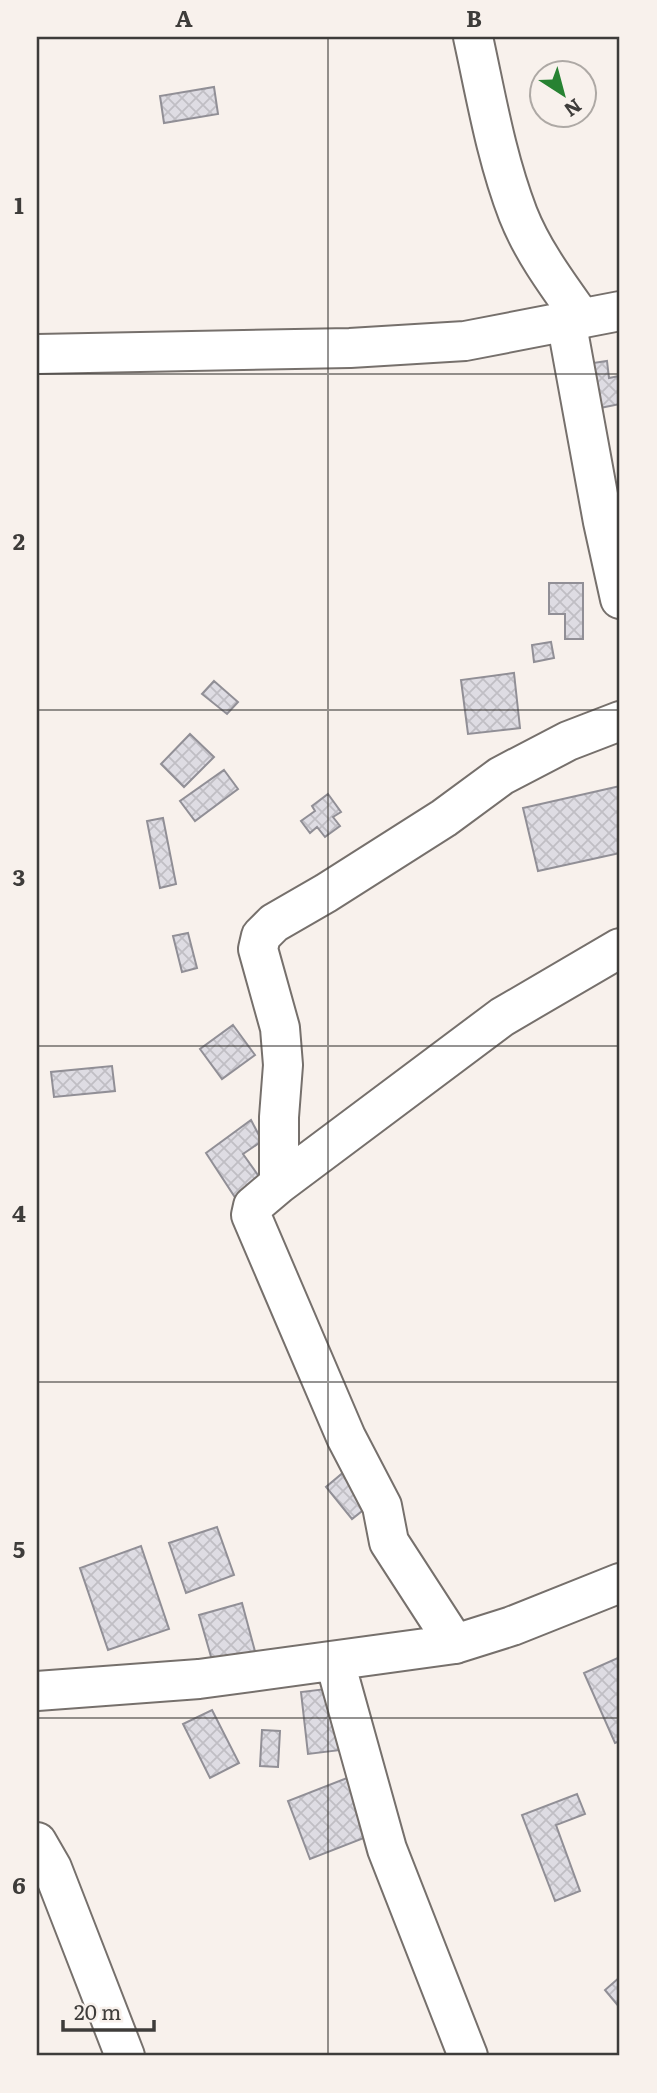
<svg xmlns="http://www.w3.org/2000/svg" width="657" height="2093" viewBox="0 0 657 2093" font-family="Literata,serif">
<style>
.building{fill:url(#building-cross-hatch);stroke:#918f96;stroke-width:2}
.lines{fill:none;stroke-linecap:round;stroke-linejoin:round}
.minor-casing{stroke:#76706c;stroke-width:42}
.minor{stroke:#fff;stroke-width:38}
.grid{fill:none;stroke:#3e3c3a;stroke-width:2;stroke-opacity:0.55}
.neatline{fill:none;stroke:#3e3c3a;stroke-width:2.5}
.grid-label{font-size:23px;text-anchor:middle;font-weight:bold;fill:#3e3c3a}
</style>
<defs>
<pattern id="building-cross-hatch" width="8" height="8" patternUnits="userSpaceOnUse" patternTransform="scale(1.75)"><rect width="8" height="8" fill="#dedce3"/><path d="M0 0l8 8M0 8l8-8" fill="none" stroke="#c0bec4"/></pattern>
</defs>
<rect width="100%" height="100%" fill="#f8f1ec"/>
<path class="building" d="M214,87L218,114L164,123L160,96Z
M607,361L609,378L619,376L620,404L600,408L593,363Z
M549,583H583V639H565V614H549Z
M551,642L554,658L534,662L532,645Z
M514,673L520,728L468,734L461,680Z
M214,681L238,702L227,714L202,694Z
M190,734L214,757L184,787L161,764Z
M224,770L238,789L195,821L180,801Z
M620,786V853L538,871L523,808Z
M328,794L341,812L333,817L340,826L325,837L317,827L310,833L301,821L315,811L312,806Z
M163,818L176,884L160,888L147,821Z
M188,933L197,968L182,972L173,936Z
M233,1025L255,1055L222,1079L200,1049Z
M112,1066L115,1091L54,1097L51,1072Z
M251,1120L262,1141L243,1154L265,1185L240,1205L206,1153Z
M345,1471L372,1503L352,1519L326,1487Z
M217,1527L234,1575L186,1593L169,1543Z
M141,1546L169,1629L108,1650L80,1568Z
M242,1603L256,1655L214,1667L199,1615Z
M620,1657V1741L615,1743L584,1673Z
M342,1687L349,1749L308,1754L301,1692Z
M212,1710L239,1763L210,1778L183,1724Z
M262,1730L280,1731L278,1767L260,1766Z
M347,1778L369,1836L310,1859L288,1801Z
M577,1794L585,1814L556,1825L580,1891L555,1901L522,1815Z
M620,1977V2008L605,1990Z"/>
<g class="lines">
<defs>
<path id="minor" d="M473,37C486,96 496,157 518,214C533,252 558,285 582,319
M566,320L603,522L620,599
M37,354L350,348L465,341L620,311
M279,1184V1117L283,1065L280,1028L258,949L261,936L274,923L326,893L444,818L501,776L568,741L620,721
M455,1644L389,1542L382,1506L346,1437L251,1215L253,1206L279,1184L502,1017L620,948
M335,1662L387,1849L468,2056
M37,1691L199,1679L455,1644L512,1626L620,1583
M37,1842L52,1868L125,2056"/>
</defs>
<use href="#minor" class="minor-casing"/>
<use href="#minor" class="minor"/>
</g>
<path class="grid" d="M328,37V2056M37,374H620M37,710H620M37,1046H620M37,1382H620M37,1718H620"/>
<rect width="657" height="2093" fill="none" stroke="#f8f1ec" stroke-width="77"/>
<g transform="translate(563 94) rotate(144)"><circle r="33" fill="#f8f1ec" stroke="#aea9a5" stroke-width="2"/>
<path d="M0-5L12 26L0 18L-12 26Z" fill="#278232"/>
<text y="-10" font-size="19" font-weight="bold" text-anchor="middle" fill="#3e3c3a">N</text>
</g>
<path d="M63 2020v10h91v-10" fill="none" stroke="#3e3c3a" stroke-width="3.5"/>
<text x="74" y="2020" font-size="21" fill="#3e3c3a" stroke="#f8f1ec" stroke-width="5" paint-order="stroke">20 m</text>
<rect x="38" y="38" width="580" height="2016" class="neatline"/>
<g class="grid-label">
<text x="184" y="27">A</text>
<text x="474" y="27">B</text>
<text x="19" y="214">1</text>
<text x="19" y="550">2</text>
<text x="19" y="886">3</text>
<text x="19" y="1222">4</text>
<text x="19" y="1558">5</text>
<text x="19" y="1894">6</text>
</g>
</svg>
